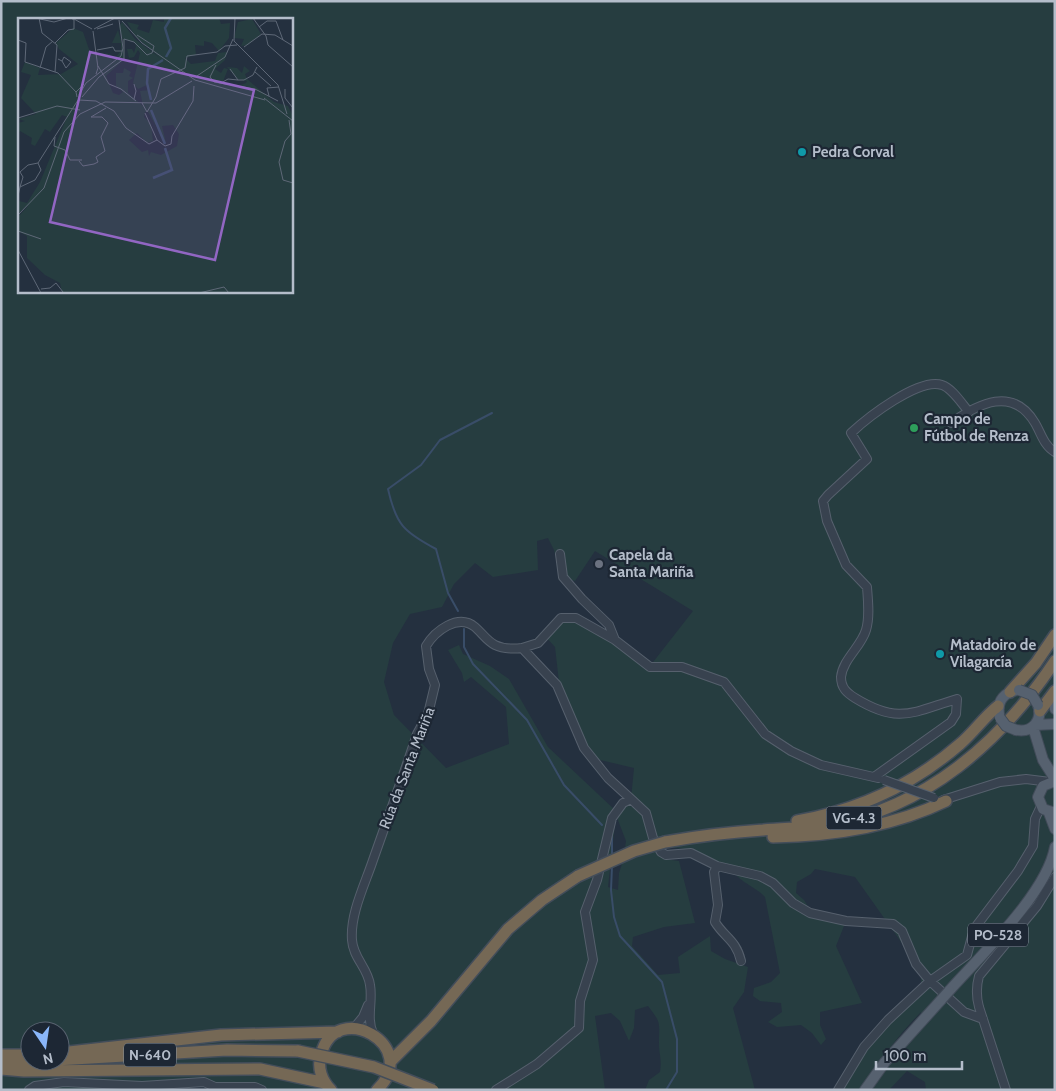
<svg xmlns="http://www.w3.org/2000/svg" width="1056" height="1091" viewBox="0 0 1056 1091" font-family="Cabin,sans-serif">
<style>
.green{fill:#263d40;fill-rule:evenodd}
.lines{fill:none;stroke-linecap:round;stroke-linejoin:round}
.stream{stroke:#394d68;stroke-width:2}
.minor-casing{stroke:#56606d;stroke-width:10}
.major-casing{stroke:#414b58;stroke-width:12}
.highway-casing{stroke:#434d5a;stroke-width:14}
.minor{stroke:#38424f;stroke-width:8}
.major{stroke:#56616f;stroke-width:10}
.highway{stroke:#756855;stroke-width:11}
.minor-bridge-casing{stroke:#56606d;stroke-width:10;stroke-linecap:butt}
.major-bridge-casing{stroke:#414b58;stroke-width:12;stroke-linecap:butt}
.highway-bridge-casing{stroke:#434d5a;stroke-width:14;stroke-linecap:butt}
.minor-bridge{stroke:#38424f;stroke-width:8}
.major-bridge{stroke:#56616f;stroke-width:10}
.highway-bridge{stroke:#756855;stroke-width:11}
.culture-dot{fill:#0f9aa8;stroke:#1d2734;stroke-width:2}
.leisure-dot{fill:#2e9e5b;stroke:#1d2734;stroke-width:2}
.worship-dot{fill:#6b7280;stroke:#1d2734;stroke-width:2}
.labels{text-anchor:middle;stroke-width:4.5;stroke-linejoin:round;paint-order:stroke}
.shield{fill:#1d2734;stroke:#87909d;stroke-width:1}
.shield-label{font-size:14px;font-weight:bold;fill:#b4bdca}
.poi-label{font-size:15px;font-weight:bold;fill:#b4bdca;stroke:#1d2734;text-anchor:start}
.street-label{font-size:15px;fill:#b4bdca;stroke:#1d2734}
.inset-river{fill:none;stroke:#394d68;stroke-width:2.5}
.inset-road{fill:none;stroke:#5e6877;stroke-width:1}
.view{fill:#9266c3;fill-opacity:0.15;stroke:#9266c3;stroke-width:2.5}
.inset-edge{fill:none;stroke:#b4bdca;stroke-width:2.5}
</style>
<rect width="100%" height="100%" fill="#24303f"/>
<path class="green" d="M1,1H1055V1090H926L925,1082L907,1071L889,1090H871L888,1065L921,1028V1012C898,1036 878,1061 862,1090H837L888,1020L921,990V970L855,877L815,869L811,874L797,882L796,893L804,900L809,908L846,921L836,946L862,1003L820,1012V1025L826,1039L821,1045L812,1033L801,1025L777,1027L768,1022L782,1012L781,1003L760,1001L753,996L754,988L771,982L780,973L765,897C755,886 738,882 732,869L712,862L696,850L666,847L653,838L646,813L631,799L634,768L592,758L559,682L555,647L545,636L561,618H576L650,666L693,611L595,551L575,581L560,577L554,550L548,538L537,541L538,570L493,577L475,563L454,584L442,607L410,614L393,643L384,682L394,715L446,768L509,744L506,707L471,677L464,682L462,673L448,650L459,645L463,654L490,666L509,679L548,747L616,811L625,805L637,808C658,832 638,857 679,861L695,923L664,927L633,937L632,946L658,975L680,973L678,957L710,936L711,951L725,959L748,967L744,992L733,1008L755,1090H645L649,1080L660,1072C662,1058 659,1055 659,1043C659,1022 662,1024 648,1006L635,1010L634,1028L629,1041L620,1021L611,1013L595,1016L605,1090H208L203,1082L121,1090H1ZM19,19H291V291H19ZM616,815L626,841L623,861L619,873L618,890L608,887ZM30,1031H60V1061H30Z"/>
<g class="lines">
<path class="stream" d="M458,611L448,593L436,549C404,532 396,525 388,489L421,465L440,440L492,413
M464,629V647L473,664L527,720L564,785L602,825
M612,836V856
M612,866L611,890L614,917L620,936L662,982L677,1039V1072L666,1090"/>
<defs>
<path id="minor" d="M951,423C979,403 1013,386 1035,423C1041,433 1044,446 1055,452
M560,554L563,577L582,599L609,625L615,640
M874,777L951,722L956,714L957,699C913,712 899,725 855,698C847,693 841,688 841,677C843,659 861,647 866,630C870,617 868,601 867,587L846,565L827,521L823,501L828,495L867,459L851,433C867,418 919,377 942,385C952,388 962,404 969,412
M631,799L608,778L584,748L557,685L522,648L538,643L561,618H576L615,640L650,667H682L724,682L765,734L791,751L821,765L878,778
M943,800L1000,782L1026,779L1050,782
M717,866L714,872L718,905L715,922C725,938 736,940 741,961
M354,1028L363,1017L368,1005
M373,1033C366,1018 373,1001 370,985C368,968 353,958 352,940C350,915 364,886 372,863C387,820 403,777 417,734L428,714L435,685L429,669L426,646C435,631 458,613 475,627C482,633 487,641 495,645C503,649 513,649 522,648
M29,1090L35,1086L64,1082L142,1086L204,1082L215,1087H255L262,1090
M496,1090L537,1064L579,1028L580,1001L593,960L585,912L597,880L612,818L623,803L631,799L646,813L653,838L661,852L666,855L691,853L717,866L760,876L773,883L793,903L810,913L846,921L893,924L902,931L916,964L930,981L964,1012L983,1019
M838,1090L864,1047L888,1020L930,981L967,955L974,929L1018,871L1033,846L1035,819L1041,806
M1006,1090L979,1007C976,996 976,987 979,976L1037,906L1055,877"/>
<path id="major" d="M1053,694L1055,709
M999,714C997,700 1005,692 1018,690
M1035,725L1055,724
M1033,727L1043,760L1055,779
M1016,730C1032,733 1043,721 1038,705
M1055,781L1043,786L1038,797L1043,809L1055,813
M1049,813L1055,829
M949,991C981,955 1047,893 1055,847
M865,1090L885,1062L941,1000"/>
<path id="highway" d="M1010,692L1036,663L1055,635
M1040,711L1055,691
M797,821C859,810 913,785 960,744C974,732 984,717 998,706
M773,837C833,836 892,827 946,801
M665,842C698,836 731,832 763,830C785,828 806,828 828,825C926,808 1001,742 1055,661
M60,1053L221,1035L338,1032
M1,1055H30
M390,1062L431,1021L508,929L542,900L578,876
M5,1063L227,1050L298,1051
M1,1069L24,1071L260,1069L325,1083
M331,1090C322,1081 317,1068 321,1055C335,997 423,1046 377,1090"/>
</defs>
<use href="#minor" class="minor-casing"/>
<use href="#major" class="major-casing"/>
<use href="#highway" class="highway-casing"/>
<use href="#minor" class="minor"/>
<use href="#major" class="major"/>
<use href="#highway" class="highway"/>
<defs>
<path id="minor-bridge" d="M884,780L934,798"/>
<path id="major-bridge" d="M1019,690L1032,695L1038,705
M1000,718L1006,726L1016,730
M941,1000L949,991"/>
<path id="highway-bridge" d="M578,876L634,851L665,842
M298,1051L374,1067L433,1090"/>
</defs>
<use href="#minor-bridge" class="minor-bridge-casing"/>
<use href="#major-bridge" class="major-bridge-casing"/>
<use href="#highway-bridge" class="highway-bridge-casing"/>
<use href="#minor-bridge" class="minor-bridge"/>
<use href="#major-bridge" class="major-bridge"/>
<use href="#highway-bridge" class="highway-bridge"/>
</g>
<g class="culture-dot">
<circle cx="802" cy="152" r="5"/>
<circle cx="940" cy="654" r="5"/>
</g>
<circle class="leisure-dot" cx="914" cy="428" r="5"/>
<circle class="worship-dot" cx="599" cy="564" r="5"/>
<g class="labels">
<g class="shield">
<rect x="826.5" y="806.5" width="55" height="23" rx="4"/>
<rect x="968" y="923.5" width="60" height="23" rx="4"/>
<rect x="124" y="1043.5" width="52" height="23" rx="4"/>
</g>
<g class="shield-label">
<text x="854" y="823">VG-4.3</text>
<text x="998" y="940">PO-528</text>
<text x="150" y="1060">N-640</text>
</g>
<g class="poi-label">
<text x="812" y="157">Pedra Corval</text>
<text x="924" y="424">Campo de<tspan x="924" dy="17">Fútbol de Renza</tspan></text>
<text x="609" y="560">Capela da<tspan x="609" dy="17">Santa Mariña</tspan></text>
<text x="950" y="650">Matadoiro de<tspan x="950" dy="17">Vilagarcía</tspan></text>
</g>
<g class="street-label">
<text transform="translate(407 768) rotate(-69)" y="5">Rúa da Santa Mariña</text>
</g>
</g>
<g transform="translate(18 18)">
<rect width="275" height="275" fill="#24303f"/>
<path d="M146,0H201L203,6L212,5L211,20L201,33L194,25L186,23V28L177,27L178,37L167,40L173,46L197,43L200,35L209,34L207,42L197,51L203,55L206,50L210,51L204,66L220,68L228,65L229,63L220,61L209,49L219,50L224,55L226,48L232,53L227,56L229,61L256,84L270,88L275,98V275H44L42,265L27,257L9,240V218L0,213V199L10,188L0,195V179L1,183L9,185L22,164L49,99L44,97L32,114L27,111L17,128L13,126L14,120L2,113L0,116V105L7,103L0,101L18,96L3,80L13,57L3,54L7,44L22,50L20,57L43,56L60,46L41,31L38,25L55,10L65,14L72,34L92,36L94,43L103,33V25H94L100,12L104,26V35L90,51L105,34L106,26L101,9L104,4L117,21L142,40L117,18L109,4L121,7L119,11L131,15L135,2L146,4ZM106,21L116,24L118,28L116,35L114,31H109L111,40L116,39L120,32L122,35L115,65L120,71L129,67L132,72L122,73L125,88L110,75V63L115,60L111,58L113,54L106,50L105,55H98V68L105,74L101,77L95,75L88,58L106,41ZM130,94L148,125L144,108L155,107L161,116L159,128L143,137L133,134L131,138L130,132L124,134L111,122L119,115L129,125L135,123L133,106L126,99L127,94ZM234,1L243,16L230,27L223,28L226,21L216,20L220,4Z" fill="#263d40" fill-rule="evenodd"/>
<path class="inset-river" d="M148,39L153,30L147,10L153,0M133,82L129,65L130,51L145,42M133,92L147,126M135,160L154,152L147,130"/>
<path class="inset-road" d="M21,0L24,15L39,27L37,54M217,0L216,23L260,67L269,96M235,0L248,18L250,27L275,49M22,1L36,4L50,0M56,1L74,11M104,3L124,25L177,62L247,82M241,9L249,3H258L265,22M76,11L97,0M79,11L95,6M75,13L80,50L78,56M0,22L8,25L7,44L40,55L58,74M37,25L50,12L56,11V2L53,0M226,29L244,16L257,17L275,28M79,32L95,29L97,33H104M40,41L44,43L46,39L53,44L48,50L44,43M198,47L192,59L196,64L237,71L260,83M80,48L91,66L103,71L118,83M22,50L28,29L35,23M212,51L220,62H226L235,57L239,49M237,54L253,68M179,58L207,39L215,21M203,65L210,61L220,62M116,66L118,73L116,81M267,71V80L275,90M61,77L68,65L103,38L105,30L101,2M251,78L249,70L261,69M59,79L58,74L66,66M64,79L81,59L106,41V21L116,24L129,37L134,35L136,28L119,17M246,80L275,103M61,82L78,83L96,93L108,110L131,126L139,122L127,95M124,85L129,94L138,79L143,61L167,50L169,38L199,34L207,28L219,27M73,99L88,90M0,100L39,88L62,92M271,102L273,116L267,123L261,144L265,162L275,165M37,119L36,128L47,132L52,142H64M139,122L147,128L153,126L154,118L175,83L176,68M61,143L65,148L76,146L80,144L78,139L87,133L83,119L90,105L84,99H73M2,154L10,147L20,145L60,82M2,154L5,159L2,169M0,178L2,169L17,162L23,152L20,145M0,197L26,170L46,114L62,96L87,84L138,85L174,63M0,213L23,221M0,232L23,275M23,271L32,270L38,265L45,274M181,275L206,269L211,275"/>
<path class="view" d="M72,34L236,72L197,242L32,204Z"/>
<rect width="275" height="275" class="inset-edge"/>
</g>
<rect width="1056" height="1091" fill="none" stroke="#b4bdca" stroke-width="5"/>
<g transform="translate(45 1046) rotate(167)"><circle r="24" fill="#1d2734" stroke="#596370"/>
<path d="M0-4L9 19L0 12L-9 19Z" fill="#8ab6f9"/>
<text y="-8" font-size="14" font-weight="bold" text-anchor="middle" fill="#b4bdca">N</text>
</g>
<path d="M876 1061v8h86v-8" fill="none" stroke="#b4bdca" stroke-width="2.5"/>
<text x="884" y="1061" font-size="15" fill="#b4bdca" stroke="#1d2734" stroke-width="4" paint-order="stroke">100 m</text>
</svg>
